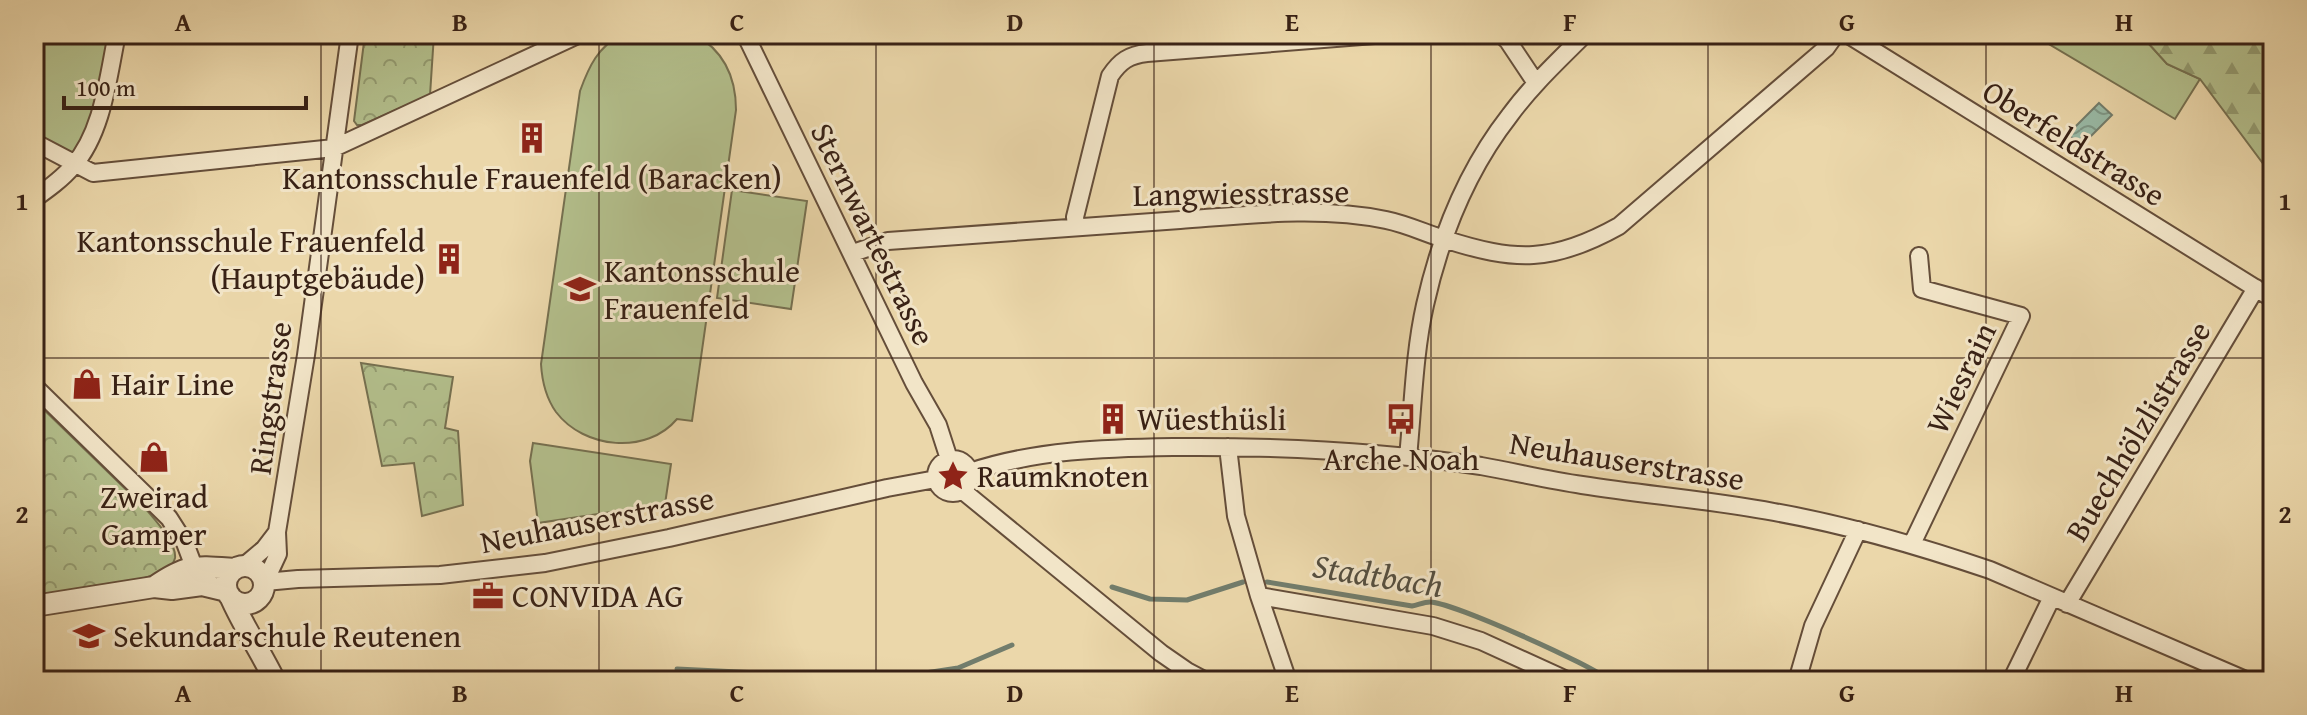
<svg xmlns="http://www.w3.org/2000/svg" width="2307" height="715" viewBox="0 0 2307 715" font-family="'Gentium Book Plus',serif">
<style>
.green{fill:#b3bf8c;stroke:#767050;stroke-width:2}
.forest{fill:url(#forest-firs);stroke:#767050;stroke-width:2}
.park{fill:url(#park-crowns);stroke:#767050;stroke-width:2}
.water{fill:url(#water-waves);stroke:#727d6c;stroke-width:2}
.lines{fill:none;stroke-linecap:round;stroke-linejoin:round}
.stream{stroke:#727d6c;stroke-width:5}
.minor-casing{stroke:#654e3a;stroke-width:20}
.tertiary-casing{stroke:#654e3a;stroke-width:24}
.minor{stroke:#f2e5c8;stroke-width:16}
.tertiary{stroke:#f2e5c8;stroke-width:20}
.grid{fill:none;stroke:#382115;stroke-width:2;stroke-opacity:0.55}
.labels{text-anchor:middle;stroke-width:6;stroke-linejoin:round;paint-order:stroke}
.street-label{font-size:32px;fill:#382115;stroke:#f2e5c8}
.poi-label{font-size:32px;fill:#382115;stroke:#f2e5c8;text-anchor:start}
.water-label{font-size:34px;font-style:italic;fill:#554f40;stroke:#f2e5c8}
.neatline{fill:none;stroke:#382115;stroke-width:3}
.grid-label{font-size:26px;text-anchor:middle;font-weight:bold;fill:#382115}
</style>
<defs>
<pattern id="forest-firs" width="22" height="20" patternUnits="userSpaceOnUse" patternTransform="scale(2)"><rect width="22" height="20" fill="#b3bf8c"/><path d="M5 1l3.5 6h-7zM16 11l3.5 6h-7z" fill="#939b71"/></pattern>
<pattern id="park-crowns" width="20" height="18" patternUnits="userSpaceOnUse" patternTransform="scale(2)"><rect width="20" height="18" fill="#b3bf8c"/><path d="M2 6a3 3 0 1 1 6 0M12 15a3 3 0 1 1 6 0" fill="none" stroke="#939b71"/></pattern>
<pattern id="water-waves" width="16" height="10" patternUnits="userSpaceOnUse" patternTransform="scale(2)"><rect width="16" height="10" fill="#99baa6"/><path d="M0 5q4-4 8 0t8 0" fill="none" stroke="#7e9786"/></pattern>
</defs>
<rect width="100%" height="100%" fill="#ebd7aa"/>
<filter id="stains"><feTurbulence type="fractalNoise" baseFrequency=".0025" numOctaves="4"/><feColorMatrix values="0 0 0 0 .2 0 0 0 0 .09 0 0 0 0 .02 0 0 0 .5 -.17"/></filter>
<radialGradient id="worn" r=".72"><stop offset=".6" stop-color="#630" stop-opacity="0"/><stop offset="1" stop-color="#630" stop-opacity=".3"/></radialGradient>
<path class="green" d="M34,34H117L98,123L75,164L34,142Z
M622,34H694C723,50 736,77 736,110L692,421L677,419C647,455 584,449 556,412C546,398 542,381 541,364L580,91C589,66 598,47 622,34Z
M2032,34H2140L2167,64L2200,79L2175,119Z
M732,190L807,201L791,309L717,298Z
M533,443L671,464L665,504L538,523L530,461Z"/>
<path class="forest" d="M2140,34H2273V177L2200,79L2167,64Z"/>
<path class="park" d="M365,34H434L430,95L362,125H357L354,121Z
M361,363L453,377L445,428L458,431L463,505L422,516L414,463L382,466Z
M34,400L145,508C154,519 177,543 175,558C174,562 171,566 169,570L129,583L34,597Z"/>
<path class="water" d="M2099,103L2112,115L2081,146L2068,134Z"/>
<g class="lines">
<path class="stream" d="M1267,582L1412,606C1418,605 1424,602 1430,602C1451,602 1595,666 1610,681
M1112,587L1150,599L1187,600L1243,582
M677,669L823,676L899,677L958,668L1012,645"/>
<defs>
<path id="minor" d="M350,34L306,355L277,532L278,554L265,582L298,579L440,575L545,563L669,538L887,488L936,479
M745,34L914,383L938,425L949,459
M1501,34L1508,41L1536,83
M1847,34L2273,299
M34,142L93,173L334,148L580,34
M34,199C48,189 62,179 73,166C103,132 108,77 117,34
M1076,227L1075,217L1110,76C1120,61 1129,55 1147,53L1387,34
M853,253L888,241C985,234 1082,227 1180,220C1247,215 1319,206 1386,220C1406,224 1425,233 1444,239C1515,262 1553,263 1619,226L1826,48L1836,34
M34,386L169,518L185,543L194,567
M1228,447L1236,516L1259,596L1288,681
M1408,457C1413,407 1414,354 1425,305C1440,238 1467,170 1510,115C1532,85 1559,60 1585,34
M936 476a17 17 0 1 1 34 0a17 17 0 1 1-34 0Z
M970,472C1035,450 1105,448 1173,447C1276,446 1379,451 1481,466C1515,472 1548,480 1582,485C1646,495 1710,500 1774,512C1848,525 1919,546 1990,570L2248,681
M963,491L1161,653L1187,671L1206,681
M1912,544L2021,316L1922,289L1919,256
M245,565L264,549L277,532
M1259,596L1433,626L1481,641L1569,681
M2067,604L2256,288
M1797,681L1813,626L1858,530
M2011,681L2052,597"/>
<path id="tertiary" d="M226 585a19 19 0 1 1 38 0a19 19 0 1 1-38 0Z
M154,587C187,564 195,566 234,569
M230,596C243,626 261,652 275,681
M34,606L154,587L172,589L202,585L227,591"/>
</defs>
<use href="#minor" class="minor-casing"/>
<use href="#tertiary" class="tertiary-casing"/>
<use href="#minor" class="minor"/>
<use href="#tertiary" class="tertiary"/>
</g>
<path class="grid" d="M321,34V681M599,34V681M876,34V681M1154,34V681M1431,34V681M1708,34V681M1986,34V681M34,358H2273"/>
<defs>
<symbol id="building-bare" viewBox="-9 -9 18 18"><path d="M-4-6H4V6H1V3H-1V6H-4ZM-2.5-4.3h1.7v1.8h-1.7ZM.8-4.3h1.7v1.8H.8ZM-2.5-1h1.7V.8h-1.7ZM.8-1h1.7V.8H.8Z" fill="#8f2418" stroke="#f2e5c8" stroke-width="2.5" paint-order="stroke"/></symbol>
<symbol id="school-bare" viewBox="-9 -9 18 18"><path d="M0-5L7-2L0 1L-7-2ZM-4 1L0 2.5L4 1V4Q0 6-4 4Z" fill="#8f2418" stroke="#f2e5c8" stroke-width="2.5" paint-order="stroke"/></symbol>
<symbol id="shop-bare" viewBox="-9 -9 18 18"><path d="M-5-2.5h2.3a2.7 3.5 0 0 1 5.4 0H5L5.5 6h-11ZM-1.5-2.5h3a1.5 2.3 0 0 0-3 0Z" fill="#8f2418" stroke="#f2e5c8" stroke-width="2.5" paint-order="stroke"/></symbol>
<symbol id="bus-bare" viewBox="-9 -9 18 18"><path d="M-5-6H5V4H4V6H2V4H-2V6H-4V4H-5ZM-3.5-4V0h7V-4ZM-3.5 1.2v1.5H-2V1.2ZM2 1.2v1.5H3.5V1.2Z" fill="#8f2418" stroke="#f2e5c8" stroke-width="2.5" paint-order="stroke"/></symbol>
<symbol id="sight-bare" viewBox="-9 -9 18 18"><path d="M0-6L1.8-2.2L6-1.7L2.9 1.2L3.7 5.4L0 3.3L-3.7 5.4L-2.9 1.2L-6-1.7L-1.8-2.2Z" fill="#8f2418" stroke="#f2e5c8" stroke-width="2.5" paint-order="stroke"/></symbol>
<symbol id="office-bare" viewBox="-9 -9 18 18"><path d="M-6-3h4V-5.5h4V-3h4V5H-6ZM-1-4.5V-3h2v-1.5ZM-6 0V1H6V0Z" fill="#8f2418" stroke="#f2e5c8" stroke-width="2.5" paint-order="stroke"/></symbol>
</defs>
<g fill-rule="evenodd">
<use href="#building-bare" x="510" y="116" width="44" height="44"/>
<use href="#building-bare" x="427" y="237" width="44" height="44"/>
<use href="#school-bare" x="558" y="267" width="44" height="44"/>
<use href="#shop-bare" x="65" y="362" width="44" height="44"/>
<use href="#building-bare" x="1091" y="397" width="44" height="44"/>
<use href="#bus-bare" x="1379" y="397" width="44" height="44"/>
<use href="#shop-bare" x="132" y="435" width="44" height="44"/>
<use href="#sight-bare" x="931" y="454" width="44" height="44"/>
<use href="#office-bare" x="466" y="574" width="44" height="44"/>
<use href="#school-bare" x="67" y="614" width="44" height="44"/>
</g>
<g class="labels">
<g class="street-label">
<text transform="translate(2074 143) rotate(32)" y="11">Oberfeldstrasse</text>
<text transform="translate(1241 193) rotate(-1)" y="11">Langwiesstrasse</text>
<text transform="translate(873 234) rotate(64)" y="11">Sternwartestrasse</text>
<text transform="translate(1961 378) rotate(-64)" y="11">Wiesrain</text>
<text transform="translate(270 398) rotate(-82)" y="11">Ringstrasse</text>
<text transform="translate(2138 431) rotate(-59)" y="11">Buechhölzlistrasse</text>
<text transform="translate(1627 461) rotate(9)" y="11">Neuhauserstrasse</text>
<text transform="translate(597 520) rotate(-11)" y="11">Neuhauserstrasse</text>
</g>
<g class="poi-label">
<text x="532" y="189" text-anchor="middle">Kantonsschule Frauenfeld (Baracken)</text>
<text x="425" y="252" text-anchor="end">Kantonsschule Frauenfeld<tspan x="425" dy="37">(Hauptgebäude)</tspan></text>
<text x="604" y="282">Kantonsschule<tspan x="604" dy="37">Frauenfeld</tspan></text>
<text x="111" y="395">Hair Line</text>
<text x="1137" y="430">Wüesthüsli</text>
<text x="1401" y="470" text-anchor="middle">Arche Noah</text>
<text x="977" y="487">Raumknoten</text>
<text x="154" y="508" text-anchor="middle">Zweirad<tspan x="154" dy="37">Gamper</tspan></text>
<text x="512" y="607">CONVIDA AG</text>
<text x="113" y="647">Sekundarschule Reutenen</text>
</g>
<g class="water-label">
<text transform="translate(1378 575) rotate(9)" y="12">Stadtbach</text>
</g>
</g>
<rect width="2307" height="715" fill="none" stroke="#ebd7aa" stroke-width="88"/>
<path d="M64 96v12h242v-12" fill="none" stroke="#382115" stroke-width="4"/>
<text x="76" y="96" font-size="24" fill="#382115" stroke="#f2e5c8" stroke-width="6" paint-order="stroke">100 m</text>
<rect x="44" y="44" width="2219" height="627" class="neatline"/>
<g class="grid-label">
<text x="183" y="31">A</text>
<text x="460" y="31">B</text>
<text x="737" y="31">C</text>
<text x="1015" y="31">D</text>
<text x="1292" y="31">E</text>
<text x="1570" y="31">F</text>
<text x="1847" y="31">G</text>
<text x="2124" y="31">H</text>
<text x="22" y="210">1</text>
<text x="2285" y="210">1</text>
<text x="22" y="523">2</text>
<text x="2285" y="523">2</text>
<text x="183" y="702">A</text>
<text x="460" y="702">B</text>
<text x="737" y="702">C</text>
<text x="1015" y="702">D</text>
<text x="1292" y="702">E</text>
<text x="1570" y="702">F</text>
<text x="1847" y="702">G</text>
<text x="2124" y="702">H</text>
</g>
<rect width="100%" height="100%" filter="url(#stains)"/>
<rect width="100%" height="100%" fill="url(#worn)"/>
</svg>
